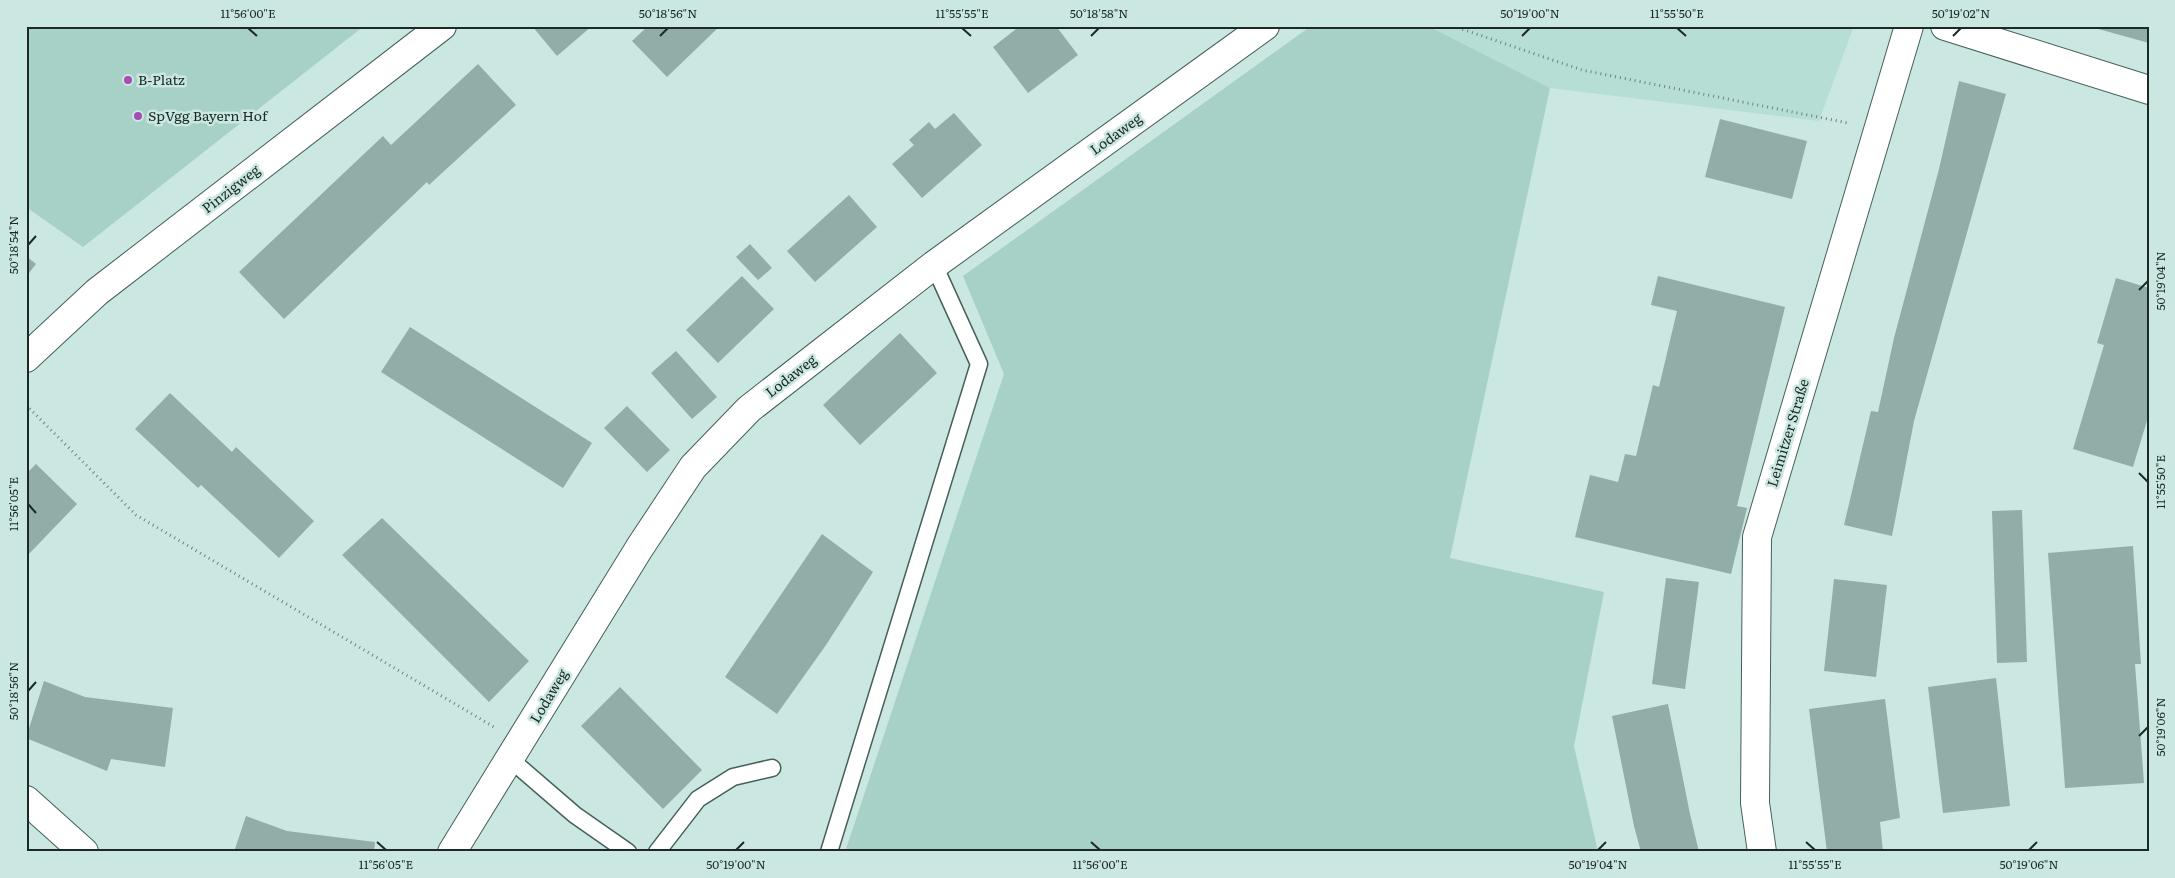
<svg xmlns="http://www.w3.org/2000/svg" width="2175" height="878" viewBox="0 0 2175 878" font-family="Literata,serif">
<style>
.built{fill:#b7ded5}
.green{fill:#a7d0c7}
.building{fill:#90ada7}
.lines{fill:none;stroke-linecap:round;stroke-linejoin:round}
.lane-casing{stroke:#45605a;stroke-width:19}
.street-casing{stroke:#45605a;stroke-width:30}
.secondary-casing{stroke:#45605a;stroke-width:30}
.path{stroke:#6e827d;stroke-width:3;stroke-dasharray:1 4;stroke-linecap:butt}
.lane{stroke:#fff;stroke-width:16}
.street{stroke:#fff;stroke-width:28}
.secondary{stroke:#fff;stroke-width:28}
.ticks{fill:none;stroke:#1d2926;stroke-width:2}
.poi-dot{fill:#a44cb8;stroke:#cae8e1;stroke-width:2}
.labels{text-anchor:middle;stroke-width:5;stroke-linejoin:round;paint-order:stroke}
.poi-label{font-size:14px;fill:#1d2926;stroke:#cae8e1;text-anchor:start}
.street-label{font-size:14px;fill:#1d2926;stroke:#cae8e1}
.neatline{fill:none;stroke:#1d2926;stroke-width:2}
.ticks-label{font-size:12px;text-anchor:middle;fill:#1d2926}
</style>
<rect width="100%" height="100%" fill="#cae8e1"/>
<path class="built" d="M1428,26H1854L1819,121L1550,88Z"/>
<path class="green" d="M26,26H364L83,247L26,207Z
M1311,26H1428L1550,88L1450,558L1604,592L1574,746L1598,852H845L1004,374L963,276Z"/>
<path class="building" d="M532,26H592L557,56Z
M648,26H720L667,77L632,41Z
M1020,26H1056L1078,55L1028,93L993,47Z
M2091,26H2149V43L2091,27Z
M478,64L516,105L429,185L427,182L284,319L239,272L383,136L391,145Z
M1959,81L2006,94L1914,421L1892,536L1844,525L1871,411L1878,412L1894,338L1939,169Z
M954,113L982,145L922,198L892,164L914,145L909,140L929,122L935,129Z
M1720,119L1807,141L1792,199L1705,177Z
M849,195L877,227L815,282L787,251Z
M750,244L772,268L758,280L736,257Z
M26,256L36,264L26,277Z
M742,276L774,309L718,363L686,330Z
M1658,276L1785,307L1737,506L1747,508L1731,574L1575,537L1590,475L1618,482L1625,454L1636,456L1653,385L1659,387L1677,311L1651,305Z
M2116,278L2149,288V414L2133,467L2073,449L2104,345L2097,343Z
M410,327L592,443L563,488L381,372Z
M900,333L937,373L860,445L823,405Z
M676,351L717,397L692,419L651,373Z
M170,393L232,452L236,447L314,521L279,558L201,485L198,488L135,429Z
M627,406L670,450L647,472L604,428Z
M36,464L77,504L26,557V474Z
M2022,510L2027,662L1997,663L1992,511Z
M382,518L529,661L489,702L342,555Z
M822,534L873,572L826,645L777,714L725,677Z
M2133,546L2141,664H2135L2144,783L2065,788L2048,553Z
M1666,578L1699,582L1685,689L1652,684Z
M1834,579L1887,585L1876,677L1824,671Z
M1996,678L2010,806L1943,813L1928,687Z
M44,681L85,697L173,708L165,767L111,759L107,771L26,738Z
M620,687L702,770L663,809L581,726Z
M1885,699L1900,818L1880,822L1883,852H1827L1809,709Z
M1668,704L1690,814L1699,852H1641L1634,826L1612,716Z
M246,816L287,831L375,842L374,852H234Z"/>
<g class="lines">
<defs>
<path id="lane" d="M510,759L575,815L628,852
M657,852L698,799L733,777L772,768
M829,852L979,364L934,265"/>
<path id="street" d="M1945,26L2149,90
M26,358L97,292L442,26
M26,800L84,852
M452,852L640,547L693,467L749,409L934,265L1265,26"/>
<path id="secondary" d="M1762,852L1755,803L1757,537L1909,26"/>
</defs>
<use href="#lane" class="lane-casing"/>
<use href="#street" class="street-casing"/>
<use href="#secondary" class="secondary-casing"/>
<path class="path" d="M1453,26L1582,70L1848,123
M26,405L136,515L494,727"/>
<use href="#lane" class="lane"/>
<use href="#street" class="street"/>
<use href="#secondary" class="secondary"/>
</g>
<path class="ticks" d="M248,28L257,36M962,28L971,36M1677,28L1686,36M660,36L668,28M1091,36L1099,28M1522,36L1530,28M1953,36L1961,28M28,245L36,236M2139,290L2148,281M2139,473L2148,482M28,504L36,513M28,691L36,682M2139,736L2148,727M377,842L386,850M1091,842L1100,850M1806,842L1815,850M736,850L744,842M1598,850L1606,842M2029,850L2037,842"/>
<g class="poi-dot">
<circle cx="128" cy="80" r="5"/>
<circle cx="138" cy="116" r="5"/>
</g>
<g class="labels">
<g class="poi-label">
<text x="138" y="85">B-Platz</text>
<text x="148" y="121">SpVgg Bayern Hof</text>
</g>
<g class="street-label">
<text transform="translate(1116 134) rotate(-36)" y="5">Lodaweg</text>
<text transform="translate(231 189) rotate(-38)" y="5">Pinzigweg</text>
<text transform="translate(791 376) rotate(-38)" y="5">Lodaweg</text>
<text transform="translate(1788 433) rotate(-73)" y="5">Leimitzer Straße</text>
<text transform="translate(549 696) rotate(-59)" y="5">Lodaweg</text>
</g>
</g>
<rect width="2175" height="878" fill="none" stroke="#cae8e1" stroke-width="55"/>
<rect x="28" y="28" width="2120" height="822" class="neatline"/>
<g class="ticks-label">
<text x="248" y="18">11°56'00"E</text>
<text x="668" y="18">50°18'56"N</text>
<text x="962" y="18">11°55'55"E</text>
<text x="1099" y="18">50°18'58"N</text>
<text x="1530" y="18">50°19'00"N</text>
<text x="1677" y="18">11°55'50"E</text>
<text x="1961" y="18">50°19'02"N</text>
<text transform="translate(14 245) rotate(-90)" y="4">50°18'54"N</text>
<text transform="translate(2161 281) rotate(-90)" y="4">50°19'04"N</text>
<text transform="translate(2161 482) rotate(-90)" y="4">11°55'50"E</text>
<text transform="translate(14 504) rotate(-90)" y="4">11°56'05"E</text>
<text transform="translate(14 691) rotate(-90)" y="4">50°18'56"N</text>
<text transform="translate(2161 727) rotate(-90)" y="4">50°19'06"N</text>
<text x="386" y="869">11°56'05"E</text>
<text x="736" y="869">50°19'00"N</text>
<text x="1100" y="869">11°56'00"E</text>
<text x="1598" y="869">50°19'04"N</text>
<text x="1815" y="869">11°55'55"E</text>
<text x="2029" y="869">50°19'06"N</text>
</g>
</svg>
